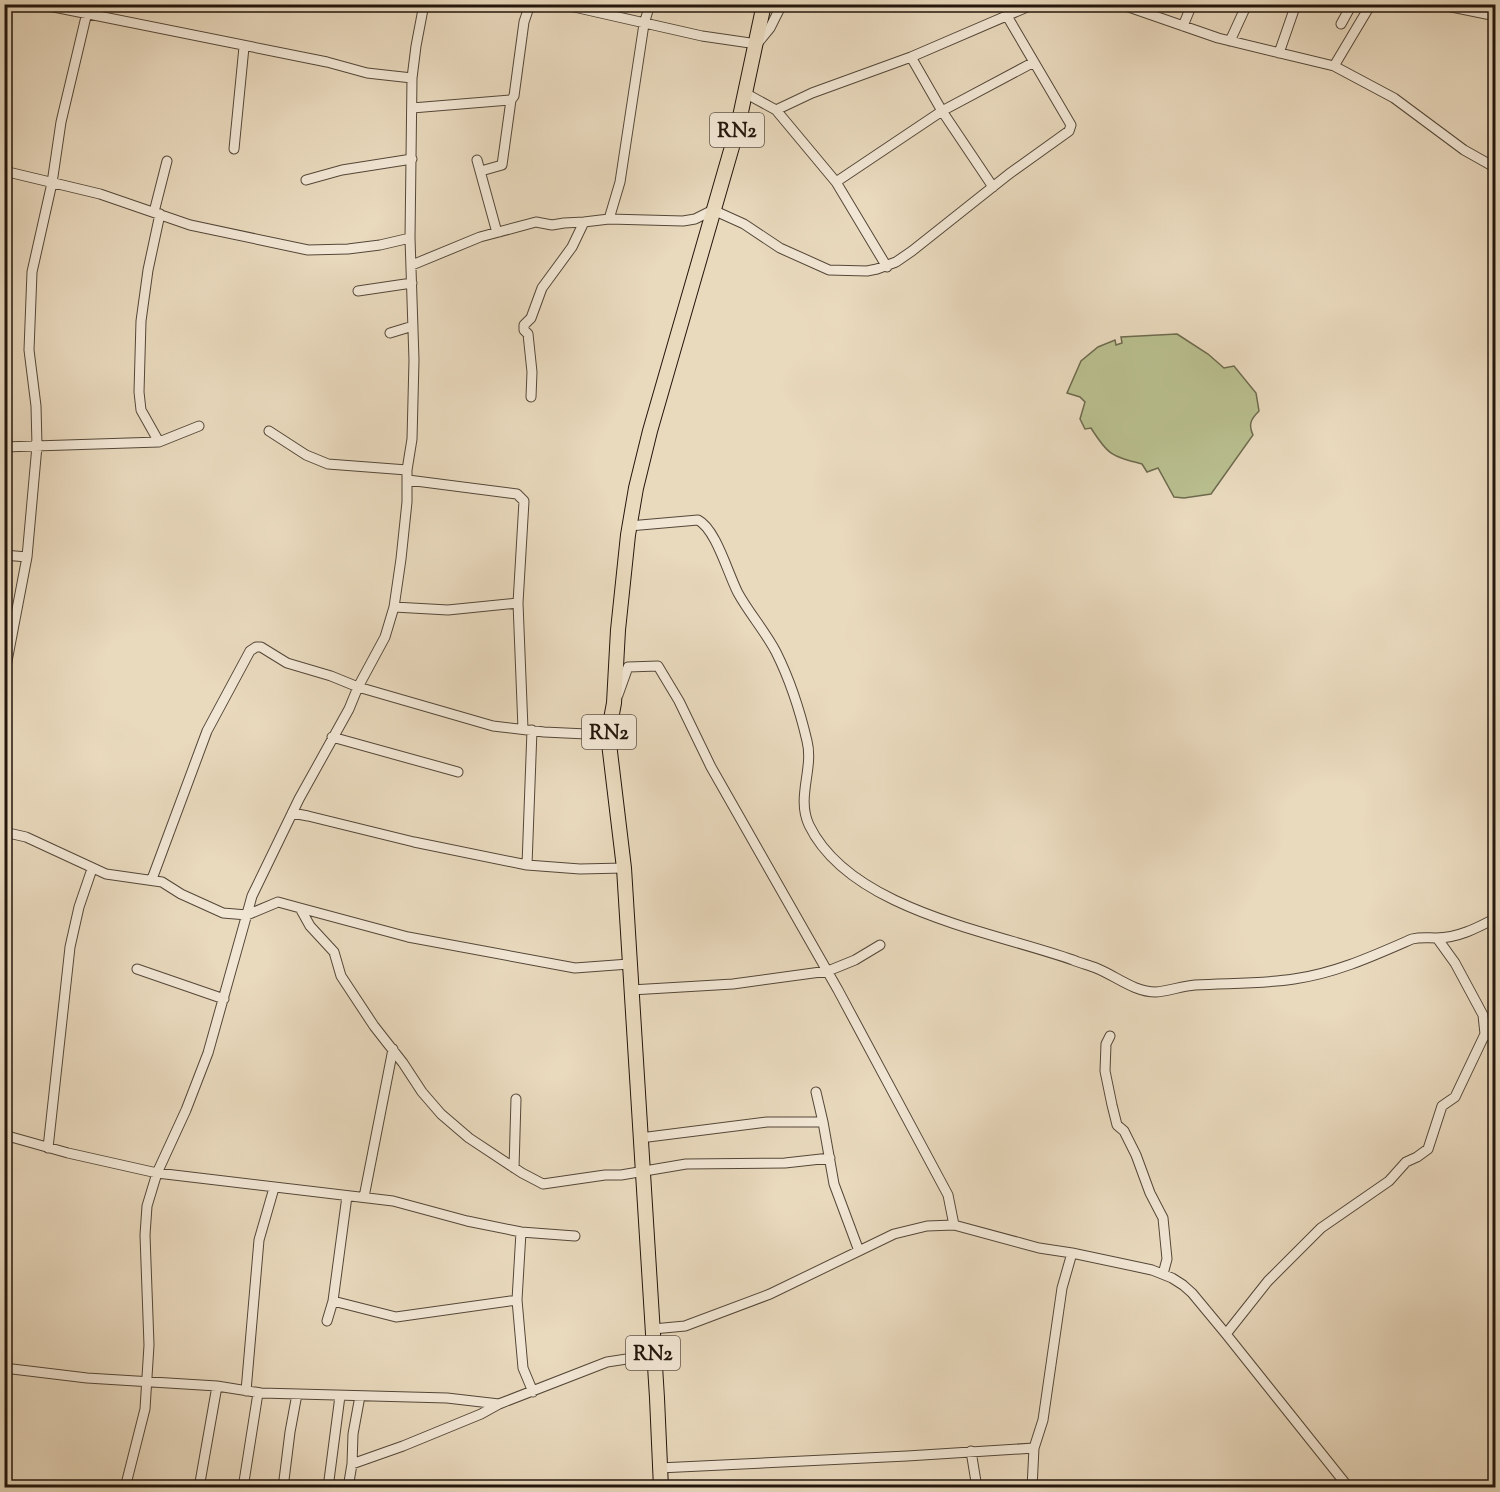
<svg xmlns="http://www.w3.org/2000/svg" width="1500" height="1492" viewBox="0 0 1500 1492" font-family="'Sorts Mill Goudy',serif">
<style>
.green{fill:#b9bf8f;stroke:#6e6a4e;stroke-width:1.5}
.lines{fill:none;stroke-linecap:round;stroke-linejoin:round}
.minor-casing{stroke:#544738;stroke-width:11}
.highway-casing{stroke:#23160c;stroke-width:16}
.minor{stroke:#f1e6d4;stroke-width:9}
.highway{stroke:#e9d9bd;stroke-width:14}
.labels{text-anchor:middle;stroke-width:6;stroke-linejoin:round;paint-order:stroke}
.shield{fill:#f1e6d4;stroke:#615448;stroke-width:1.5}
.shield-label{font-size:20px;font-weight:bold;fill:#23160c}
</style>
<rect width="100%" height="100%" fill="#e9d9bd"/>
<filter id="stains"><feTurbulence type="fractalNoise" baseFrequency=".00333" numOctaves="4"/><feColorMatrix values="0 0 0 0 .2 0 0 0 0 .09 0 0 0 0 .02 0 0 0 .5 -.17"/></filter>
<radialGradient id="worn" r=".72"><stop offset=".6" stop-color="#630" stop-opacity="0"/><stop offset="1" stop-color="#630" stop-opacity=".3"/></radialGradient>
<path class="green" d="M1177,334L1208,354L1224,368L1234,366L1256,393L1259,411C1251,419 1248,424 1253,435L1211,494L1184,498L1174,497L1158,468L1147,472L1142,464C1111,456 1108,455 1091,428L1085,429L1080,419L1085,402L1080,397L1067,393L1081,361L1098,347L1115,340L1116,345L1122,343L1121,337Z"/>
<g class="lines">
<defs>
<path id="minor" d="M39,4L327,62L367,73L412,78
M561,4L702,36L757,44L770,28L782,4
M1120,4L1218,38L1334,66L1394,98L1464,150L1496,168
M1437,4L1496,16
M1341,24L1352,4
M1183,26L1192,4
M1230,41L1247,4
M1279,53L1296,4
M911,57L942,111L993,187
M1334,66L1371,4
M745,93L776,110L812,93L911,57L1034,4
M412,108L511,100L514,96L524,22L530,4
M776,110L836,182L887,267
M234,149L244,47
M477,160L496,229L499,232
M4,171L100,194L190,225L308,250L348,249L380,245L410,238
M481,171L502,165L511,100
M306,180L342,170L412,159
M836,182L942,111L1034,62
M154,212L167,161
M609,219L620,182L644,24L650,4
M412,265L480,237L536,222L552,225L564,223L584,222
M358,291L412,283
M390,333L413,326
M531,397L532,372L528,334L524,330V325L531,318L542,288L572,247L584,222L609,219L683,221L695,219L713,210L744,224L780,248L829,270L867,271L877,269L896,262L912,251L1009,174L1069,131L1071,125L1007,16
M269,431L306,455L328,464L407,470
M159,442L141,410L139,392L141,321L148,270L160,214
M4,447L159,442L199,426
M408,480L517,494L524,501L518,603L523,729
M629,526L698,520C716,529 728,574 738,593C749,613 765,631 776,652C790,680 800,711 807,741C814,769 796,797 809,825C850,910 991,931 1073,960C1080,963 1088,965 1096,968C1116,976 1134,992 1156,992C1169,991 1182,986 1195,985C1228,983 1261,984 1294,979C1336,973 1373,956 1412,939C1421,937 1427,938 1436,938C1458,938 1477,928 1496,918
M4,555L27,557
M394,607L448,610L518,603
M4,677L27,557L37,446L36,406L29,350L32,272L52,183L61,122L89,4
M618,695L628,667L658,666L679,701L711,767L838,990L948,1195L954,1225
M332,737L458,772
M292,813L308,816L414,842L527,865L580,869L624,868
M4,832L26,837L106,874L162,882L181,894L223,913L247,915L278,902L300,908L310,926L334,952L341,976L374,1026L403,1063L422,1092L441,1114L469,1138L522,1173L543,1184L605,1175H621L686,1164L785,1163L830,1158
M527,865L532,730
M152,879L207,731L250,651L256,647H261L287,663L331,676L358,687L493,726L544,732L608,735
M300,908L408,937L575,968L629,964
M1437,938L1455,963L1483,1015L1485,1034L1496,1039
M137,969L224,999
M631,990L733,984L828,971L855,960L880,945
M1110,1036L1106,1044L1105,1071L1112,1105L1117,1125L1124,1131L1136,1155L1150,1193L1163,1218L1167,1259L1163,1274
M816,1092L823,1122
M4,1135L68,1153L157,1173L393,1201L467,1221L521,1232L575,1236
M640,1138L767,1122H823L834,1184L859,1251
M48,1148L70,947L79,907L92,869
M514,1168L516,1099
M364,1197L393,1049
M521,1232L517,1300L523,1368L533,1392
M333,1301L396,1317L517,1300
M327,1321L333,1301L347,1196
M653,1329L685,1326L770,1294L894,1234L927,1226L954,1225L1039,1248L1072,1253L1152,1270L1172,1278L1183,1285L1192,1293L1226,1334L1349,1488
M1226,1334L1268,1281L1321,1228L1389,1181L1406,1162L1417,1157L1428,1149L1442,1106L1455,1097L1485,1034
M4,1368L87,1378L217,1386L261,1393L447,1398L499,1404L607,1362L653,1355
M246,1391L259,1240L274,1188
M971,1451L977,1488
M352,1464L403,1446L481,1414L499,1404
M659,1468L907,1456L1034,1448
M125,1488L145,1409L149,1345L145,1235L147,1206L157,1173L186,1110L208,1053L252,896L299,799L349,709L358,687L385,637L394,607L401,559L407,502V470L412,439L414,360L410,238L412,78L416,46L424,4
M199,1488L217,1386
M243,1488L258,1393
M283,1488L290,1432L297,1394
M328,1488L340,1396
M348,1488L352,1464L353,1434L360,1396
M1032,1488L1034,1448L1043,1420L1062,1288L1072,1253"/>
<path id="highway" d="M661,1488L657,1398L624,868L608,735L614,703L618,630L628,535L636,488L650,431L738,126L764,4"/>
</defs>
<use href="#minor" class="minor-casing"/>
<use href="#highway" class="highway-casing"/>
<use href="#minor" class="minor"/>
<use href="#highway" class="highway"/>
</g>
<g class="labels">
<g class="shield">
<rect x="710" y="113" width="54" height="34" rx="4.5"/>
<rect x="582" y="715" width="54" height="34" rx="4.5"/>
<rect x="626" y="1336" width="54" height="34" rx="4.5"/>
</g>
<g class="shield-label">
<text x="737" y="137">RN2</text>
<text x="609" y="739">RN2</text>
<text x="653" y="1360">RN2</text>
</g>
</g>
<rect width="1500" height="1492" fill="none" stroke="#e9d9bd" stroke-width="24"/>
<rect x="6" y="6" width="1488" height="1480" fill="none" stroke="#23160c" stroke-width="3"/>
<rect x="12" y="12" width="1476" height="1468" fill="none" stroke="#23160c" stroke-width="1.5"/>
<rect width="100%" height="100%" filter="url(#stains)"/>
<rect width="100%" height="100%" fill="url(#worn)"/>
</svg>
